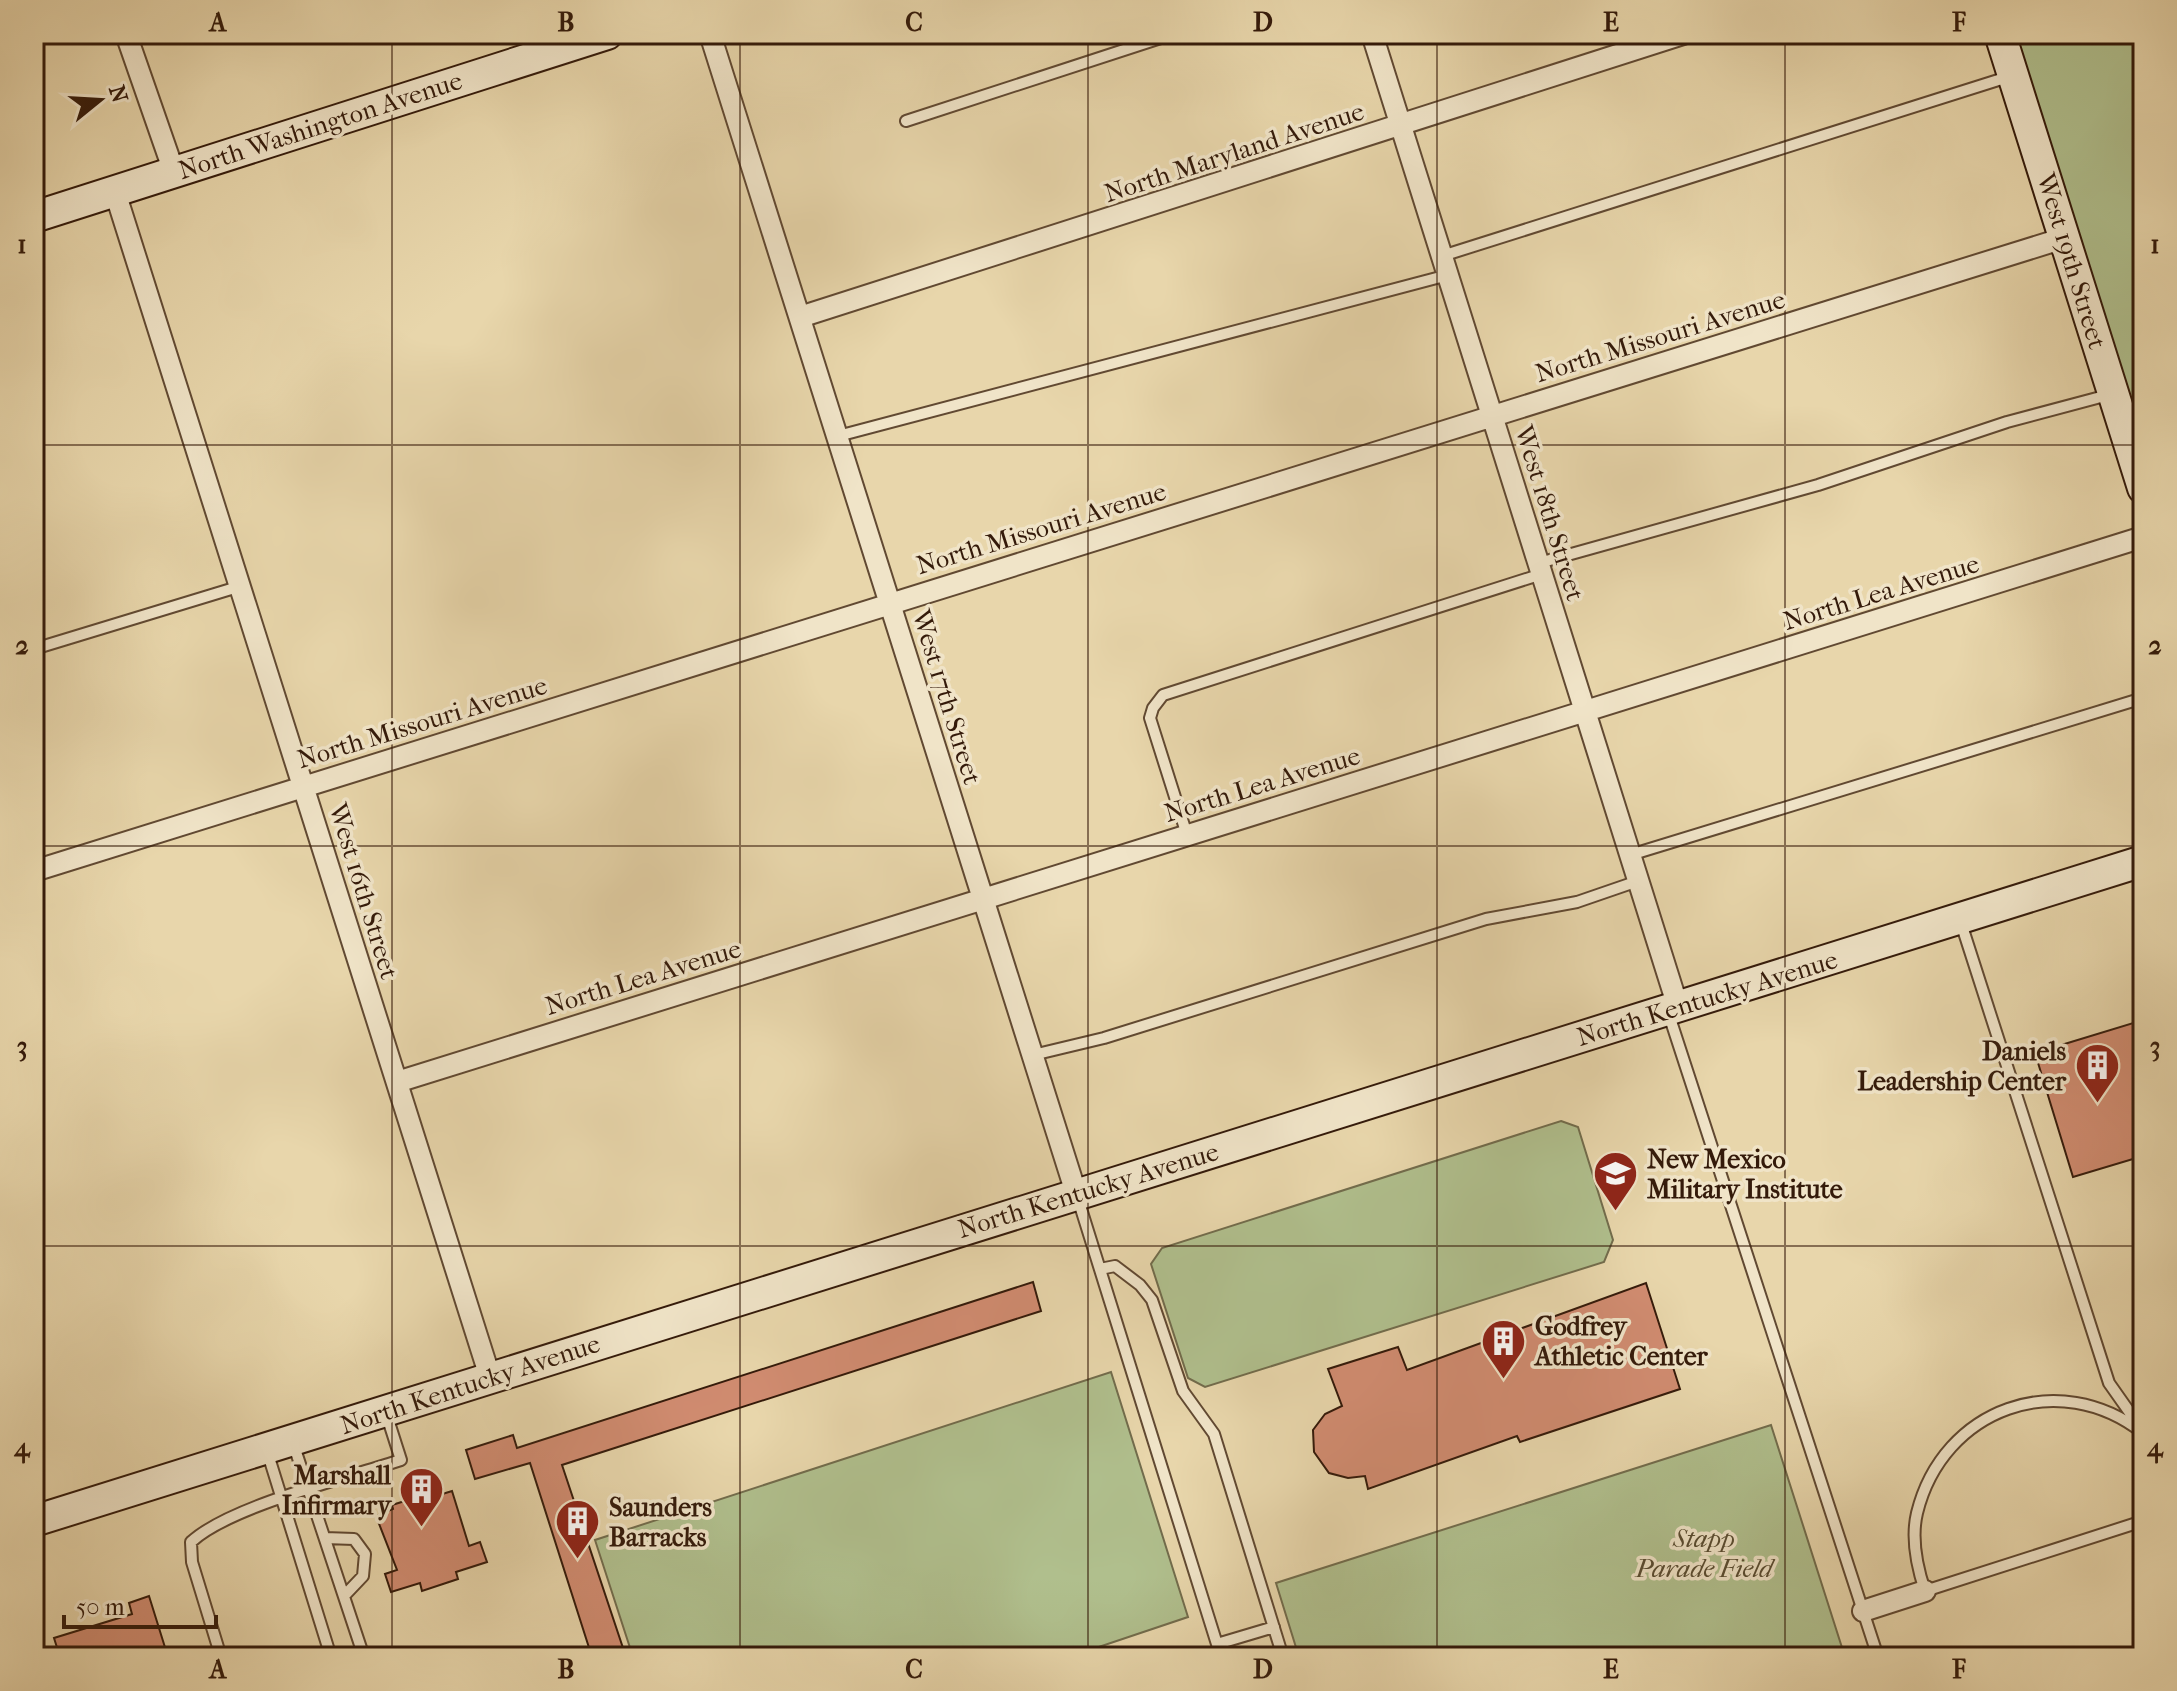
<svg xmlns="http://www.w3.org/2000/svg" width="2177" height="1691" viewBox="0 0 2177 1691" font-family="'IM FELL French Canon',serif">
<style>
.green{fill:#b0bf8d;stroke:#726c4c;stroke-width:2}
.building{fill:#d18c71;stroke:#341a0a;stroke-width:2}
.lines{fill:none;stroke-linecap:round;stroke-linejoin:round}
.lane-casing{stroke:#614932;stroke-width:14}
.street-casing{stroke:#614932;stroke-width:24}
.secondary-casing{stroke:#341a0a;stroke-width:34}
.lane{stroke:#f0e4c8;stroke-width:10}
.street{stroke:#f0e4c8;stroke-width:20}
.secondary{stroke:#f0e4c8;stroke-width:30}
.grid{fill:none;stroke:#341a0a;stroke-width:2;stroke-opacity:0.55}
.labels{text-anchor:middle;stroke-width:7;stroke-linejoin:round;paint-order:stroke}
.street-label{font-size:26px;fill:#341a0a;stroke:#f0e4c8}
.poi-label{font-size:26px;font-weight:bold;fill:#341a0a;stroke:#f0e4c8;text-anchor:start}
.park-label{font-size:26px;font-style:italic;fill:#594c31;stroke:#f0e4c8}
.neatline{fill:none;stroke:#341a0a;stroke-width:3}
.grid-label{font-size:26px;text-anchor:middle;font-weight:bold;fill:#341a0a}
</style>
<rect width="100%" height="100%" fill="#e8d6ab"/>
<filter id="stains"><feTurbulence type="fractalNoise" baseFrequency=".0025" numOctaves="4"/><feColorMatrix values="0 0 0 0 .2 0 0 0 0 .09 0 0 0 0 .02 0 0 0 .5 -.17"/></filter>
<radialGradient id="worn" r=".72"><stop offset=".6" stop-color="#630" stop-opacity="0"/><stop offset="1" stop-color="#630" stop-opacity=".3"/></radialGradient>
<path class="green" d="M2000,34H2143V488Z
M1561,1121L1578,1127L1613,1240L1604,1262L1205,1387L1188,1378L1151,1264L1162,1248Z
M1111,1372L1188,1617L1069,1657H633L595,1540Z
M1771,1425L1845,1657H1299L1276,1583Z"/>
<path class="building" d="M2143,1020V1156L2073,1177L2035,1053Z
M1033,1282L1041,1311L562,1465L626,1657H592L530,1463L475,1479L466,1450L513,1435L517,1448Z
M1646,1283L1680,1389L1520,1442L1517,1436L1368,1489L1365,1476L1348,1478L1329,1473L1314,1452L1313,1430L1325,1414L1342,1406L1328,1369L1398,1347L1407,1370Z
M452,1491L469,1546L480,1542L487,1562L456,1572L458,1579L422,1591L420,1583L391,1592L385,1574L397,1570L376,1516L393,1509L392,1505L434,1492L436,1496Z
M149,1596L168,1657H60L54,1638L132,1614L129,1603Z"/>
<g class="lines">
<defs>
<path id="lane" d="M906,121L1173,34
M1442,256L2011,76
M838,436L1448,275
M1539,563L1818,485L2007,422L2112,394
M34,649L241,586
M1187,835L1150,718L1153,708L1163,695L1542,574
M1630,855L2143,698
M1960,920L2109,1383L2140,1427
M1668,1012L1878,1657
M1033,1055L1104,1038L1486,919L1577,902L1638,881
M1078,1199L1221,1657
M1100,1269L1115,1266L1140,1285L1152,1300L1183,1391L1214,1434L1283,1657
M2143,1433C2059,1367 1943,1408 1917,1513C1911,1538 1917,1567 1925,1591L2143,1521
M293,1443L364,1657
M267,1451L331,1657
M325,1538L354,1539L365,1554L363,1576L344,1596
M1217,1644L1274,1627
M221,1657L192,1562L191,1542C230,1506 347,1478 401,1460L386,1413"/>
<path id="street" d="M126,34L174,172
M710,34L1076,1193
M1372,34L1678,1007
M115,192L490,1377
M800,317L1683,34
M34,871L2064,238
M397,1082L2143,537
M1863,1611L1925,1591"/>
<path id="secondary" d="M2000,34L2143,488
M34,217L607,34
M34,1521L2143,861"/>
</defs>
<use href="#lane" class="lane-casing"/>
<use href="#street" class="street-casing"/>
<use href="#secondary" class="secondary-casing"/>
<use href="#lane" class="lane"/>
<use href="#street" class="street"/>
<use href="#secondary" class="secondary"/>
</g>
<path class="grid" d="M392,34V1657M740,34V1657M1088,34V1657M1437,34V1657M1785,34V1657M34,445H2143M34,846H2143M34,1246H2143"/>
<defs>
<symbol id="building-pin" viewBox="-11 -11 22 30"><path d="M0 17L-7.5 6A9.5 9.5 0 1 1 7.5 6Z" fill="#8f2418" stroke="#f0e4c8"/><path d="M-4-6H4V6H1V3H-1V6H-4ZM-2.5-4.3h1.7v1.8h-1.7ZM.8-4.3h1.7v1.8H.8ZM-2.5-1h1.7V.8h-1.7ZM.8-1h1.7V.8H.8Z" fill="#fff"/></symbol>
<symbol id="university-pin" viewBox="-11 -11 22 30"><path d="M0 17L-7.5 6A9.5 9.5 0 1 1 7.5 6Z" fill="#8f2418" stroke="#f0e4c8"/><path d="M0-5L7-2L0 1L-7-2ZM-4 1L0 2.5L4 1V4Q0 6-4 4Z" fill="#fff"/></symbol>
</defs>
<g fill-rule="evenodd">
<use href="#building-pin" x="2072" y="1040" width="51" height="69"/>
<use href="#university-pin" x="1590" y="1148" width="51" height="69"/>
<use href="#building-pin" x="1478" y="1316" width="51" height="69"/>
<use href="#building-pin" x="396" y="1464" width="51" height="69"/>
<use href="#building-pin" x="552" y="1496" width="51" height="69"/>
</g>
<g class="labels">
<g class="street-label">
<text transform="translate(320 125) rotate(-18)" y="9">North Washington Avenue</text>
<text transform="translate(1234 152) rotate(-18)" y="9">North Maryland Avenue</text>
<text transform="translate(2072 261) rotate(73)" y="9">West 19th Street</text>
<text transform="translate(1660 336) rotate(-17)" y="9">North Missouri Avenue</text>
<text transform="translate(1550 513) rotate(73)" y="9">West 18th Street</text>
<text transform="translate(1041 528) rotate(-17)" y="9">North Missouri Avenue</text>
<text transform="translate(1881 592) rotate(-17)" y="9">North Lea Avenue</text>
<text transform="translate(947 697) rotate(73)" y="9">West 17th Street</text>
<text transform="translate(422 722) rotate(-17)" y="9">North Missouri Avenue</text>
<text transform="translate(1262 784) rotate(-17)" y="9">North Lea Avenue</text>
<text transform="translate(364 891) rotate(73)" y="9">West 16th Street</text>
<text transform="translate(643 977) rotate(-17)" y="9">North Lea Avenue</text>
<text transform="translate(1707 998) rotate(-17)" y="9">North Kentucky Avenue</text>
<text transform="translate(1088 1190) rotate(-17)" y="9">North Kentucky Avenue</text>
<text transform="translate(470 1384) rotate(-18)" y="9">North Kentucky Avenue</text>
</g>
<g class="poi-label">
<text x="2066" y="1060" text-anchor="end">Daniels<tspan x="2066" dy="30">Leadership Center</tspan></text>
<text x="1647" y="1168">New Mexico<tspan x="1647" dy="30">Military Institute</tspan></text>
<text x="1535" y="1335">Godfrey<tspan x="1535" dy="30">Athletic Center</tspan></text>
<text x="391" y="1484" text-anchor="end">Marshall<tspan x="391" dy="30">Infirmary</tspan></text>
<text x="609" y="1516">Saunders<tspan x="609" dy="30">Barracks</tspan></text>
</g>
<g class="park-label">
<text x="1704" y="1547">Stapp<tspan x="1704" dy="30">Parade Field</tspan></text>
</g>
</g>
<rect width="2177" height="1691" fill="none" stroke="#e8d6ab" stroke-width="88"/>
<g transform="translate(100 100) rotate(72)" stroke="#f0e4c8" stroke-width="6" paint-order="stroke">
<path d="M0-6L14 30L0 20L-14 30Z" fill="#341a0a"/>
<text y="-12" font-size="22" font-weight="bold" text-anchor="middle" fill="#341a0a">N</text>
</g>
<path d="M64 1615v12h152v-12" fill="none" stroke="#341a0a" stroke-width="4"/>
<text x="76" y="1615" font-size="24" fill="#341a0a" stroke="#f0e4c8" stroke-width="6" paint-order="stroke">50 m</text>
<rect x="44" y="44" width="2089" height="1603" class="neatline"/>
<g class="grid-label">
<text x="218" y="31">A</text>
<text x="566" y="31">B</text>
<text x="914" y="31">C</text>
<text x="1263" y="31">D</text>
<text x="1611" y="31">E</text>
<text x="1959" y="31">F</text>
<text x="22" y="253">1</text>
<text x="2155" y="253">1</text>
<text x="22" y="654">2</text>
<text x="2155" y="654">2</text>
<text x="22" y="1055">3</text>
<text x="2155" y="1055">3</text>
<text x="22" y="1456">4</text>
<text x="2155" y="1456">4</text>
<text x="218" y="1678">A</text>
<text x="566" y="1678">B</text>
<text x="914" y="1678">C</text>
<text x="1263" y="1678">D</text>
<text x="1611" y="1678">E</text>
<text x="1959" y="1678">F</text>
</g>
<rect width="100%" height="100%" filter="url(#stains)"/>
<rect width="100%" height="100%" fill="url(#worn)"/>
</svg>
